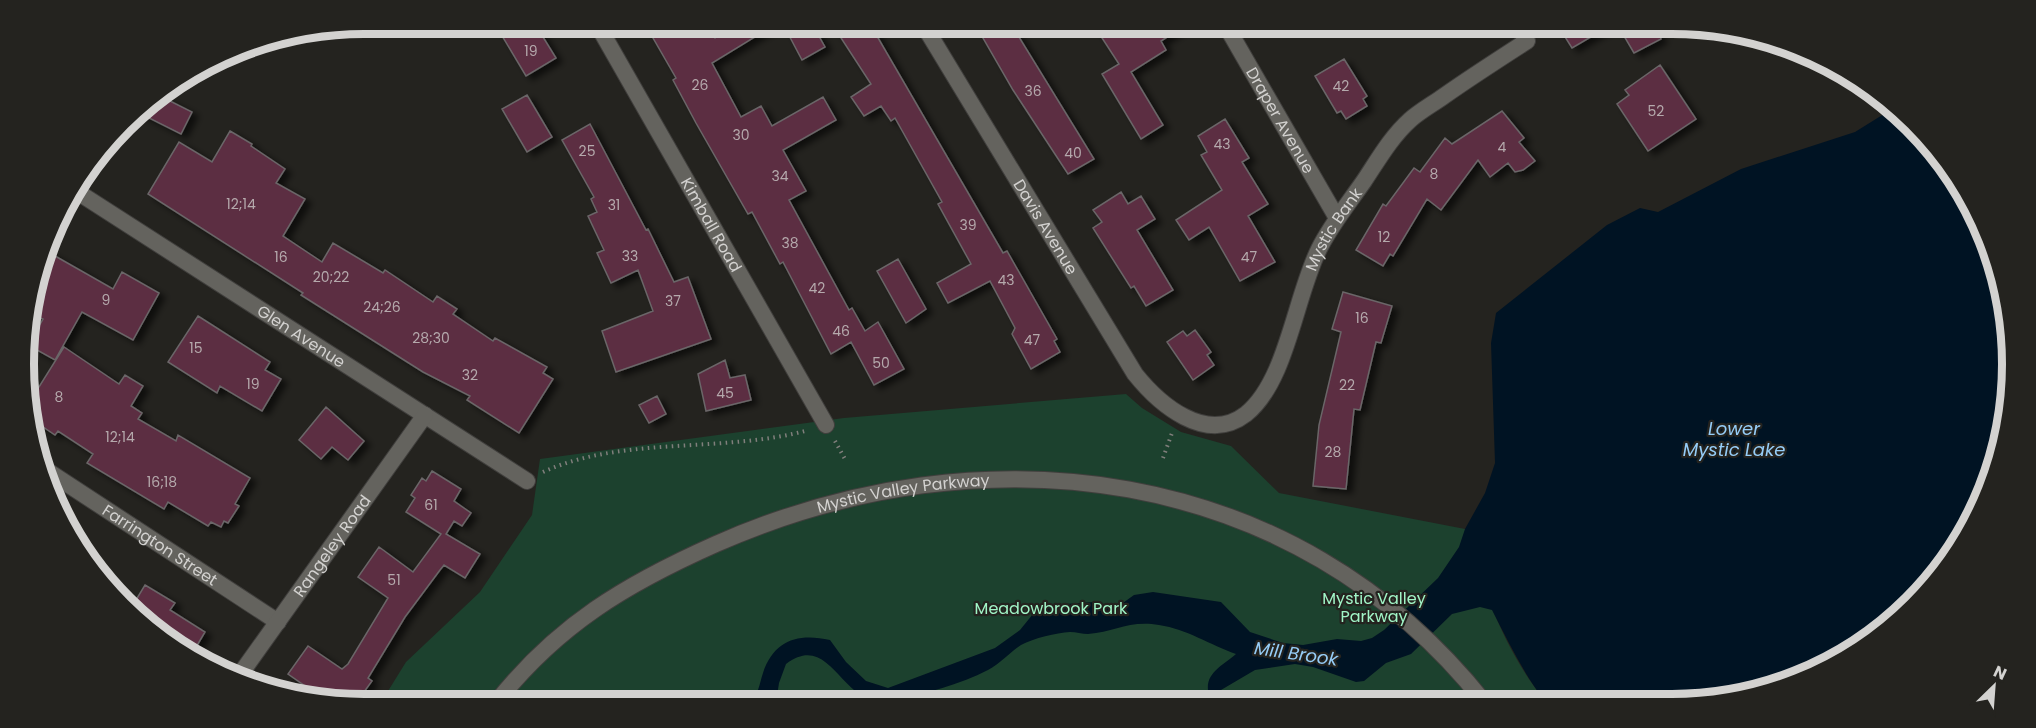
<svg xmlns="http://www.w3.org/2000/svg" width="2036" height="728" viewBox="0 0 2036 728" font-family="Poppins,sans-serif">
<style>
.green{fill:#1c412e}
.water{fill:#001323}
.building{fill:#5b2d42;stroke:#6b6668;stroke-width:1.5;filter:url(#shadow)}
.lines{fill:none;stroke-linecap:round;stroke-linejoin:round}
.service-casing{stroke:#403f3d;stroke-width:14}
.minor-casing{stroke:#403f3d;stroke-width:18}
.secondary-casing{stroke:#403f3d;stroke-width:18}
.path{stroke:#807f7c;stroke-width:4;stroke-dasharray:1.5 4.5;stroke-linecap:butt}
.service{stroke:#64635e;stroke-width:12}
.minor{stroke:#64635e;stroke-width:16}
.secondary{stroke:#64635e;stroke-width:16}
.labels{text-anchor:middle;stroke-width:4.5;stroke-linejoin:round;paint-order:stroke}
.number-label{font-size:14px;fill:#b5a9ac}
.street-label{font-size:16px;fill:#d3d2d0;stroke:#24231f}
.park-label{font-size:16px;fill:#a1f5c7;stroke:#24231f}
.water-label{font-size:18px;font-style:italic;fill:#96cdf7;stroke:#24231f}
.rim{fill:none;stroke:#d3d2d0;stroke-width:8}
</style>
<defs>
<filter id="shadow"><feDropShadow dx="6" dy="4" stdDeviation="3" flood-color="#0009"/></filter>
</defs>
<rect width="100%" height="100%" fill="#24231f"/>
<path class="green" d="M1126,394L1142,408L1181,432L1231,446L1279,493L1465,529C1483,590 1505,651 1545,701L380,704L406,662L480,592L532,515L540,459L844,418Z"/>
<path class="water" d="M1892,109L1966,194L2009,319L2000,452L1966,534L1896,619L1822,669L1717,701H1545C1523,673 1508,641 1492,610L1480,607L1452,614L1411,654L1386,663L1364,681L1356,682L1313,667L1295,664L1255,670L1221,690H1208C1206,672 1225,664 1236,654C1210,645 1187,629 1159,625C1129,620 1115,632 1088,634C1082,634 1076,632 1070,632C1056,633 1034,638 1021,645C1010,652 1001,663 988,670C960,685 924,693 893,701C843,715 833,628 786,664L779,683L776,703H749C759,694 759,685 763,673C774,640 798,633 830,640L846,662L866,681L888,688L995,648L1020,630L1033,614L1051,605L1095,602L1107,608L1120,605L1134,595L1153,592L1221,602L1250,632L1283,643L1303,645L1337,639L1361,641L1372,638L1384,630L1438,578L1459,547L1465,529L1485,493L1495,463L1491,343L1496,313L1607,225L1640,208L1658,212L1741,169L1855,132Z"/>
<path class="building" d="M495,24H535L556,58L526,76Z
M645,24H706L715,38L737,24H776L712,63L741,117L761,106L772,126L823,97L836,120L783,150L806,191L789,200L849,310L852,308L865,331L878,322L904,369L874,385L851,342L831,354L783,262L780,264L752,212L748,214L696,123L673,80L676,78Z
M783,24H812L825,47L802,60Z
M832,24H870L1003,253L1007,251L1057,339L1054,341L1060,352L1031,369L1012,334L1015,328L990,281L948,303L937,283L971,264L938,204L942,202L895,118L891,121L881,106L864,116L851,97L871,84Z
M992,24H1011L1094,159L1068,174L1013,90L979,31Z
M1093,24H1187L1161,41L1166,50L1131,72L1163,125L1141,139L1102,74L1119,64Z
M1557,24H1613L1572,48Z
M1617,24H1653L1661,39L1634,53Z
M1344,59L1367,96L1363,99L1367,106L1346,119L1341,111L1337,113L1315,76Z
M1660,65L1696,119L1648,151L1617,104L1629,95L1625,90Z
M527,95L552,137L527,152L502,109Z
M160,96L192,112L181,134L137,112Z
M1502,111L1524,138L1519,142L1535,161L1523,170L1515,172L1508,163L1490,177L1478,160L1441,210L1427,199L1393,256L1390,254L1383,266L1356,250L1383,204L1386,206L1414,168L1420,172L1445,138L1452,144Z
M1225,119L1249,158L1242,162L1268,204L1248,216L1275,262L1240,281L1209,227L1189,240L1176,220L1222,190L1201,155L1207,152L1198,136Z
M590,124L646,230L648,229L674,282L688,277L711,339L616,372L602,331L653,311L638,270L611,283L597,253L604,250L588,216L597,212L591,199L594,197L562,140Z
M230,131L252,144L251,146L285,169L276,183L305,199L283,236L322,262L333,243L383,273L385,270L433,302L437,296L457,309L453,314L493,341L495,338L547,367L543,373L553,379L519,433L467,400L470,396L423,372L301,295L303,293L148,194L179,142L212,162Z
M1121,192L1128,204L1141,196L1155,219L1137,230L1173,290L1146,306L1134,286L1131,288L1093,228L1102,222L1093,210Z
M48,252L113,289L122,272L159,293L133,340L82,312L55,360L28,345L43,319L29,313Z
M898,259L926,309L906,323L877,271Z
M1343,292L1392,306L1381,343L1376,342L1360,410L1354,409L1346,489L1313,486L1319,425L1341,332L1332,329Z
M198,316L270,362L265,370L281,379L262,411L220,386L217,393L168,362Z
M1195,330L1211,352L1207,355L1214,365L1193,380L1167,342L1183,331L1187,336Z
M64,347L119,384L125,375L143,386L131,406L142,413L138,419L176,441L178,435L250,478L235,504L239,506L228,523L224,521L221,527L211,522L208,526L168,502L164,509L87,463L93,454L58,431L55,435L33,420L32,398Z
M725,360L730,378L745,375L751,400L706,411L698,374Z
M657,396L666,414L649,423L639,405Z
M326,407L364,441L348,460L332,447L321,459L299,440Z
M432,471L461,489L454,501L471,513L462,526L454,521L446,534L480,554L465,578L444,565L440,570L405,617L368,678L372,681L356,703L324,699L288,674L308,646L342,669L348,664L388,598L358,577L379,547L413,572L441,534L406,512L415,498L411,495L422,478L426,481Z
M145,585L175,603L170,610L205,632L192,654L175,646L133,605Z"/>
<g class="lines">
<defs>
<path id="service" d="M1262,702L1286,699L1293,702"/>
<g id="minor">
<path id="s1" d="M597,24L826,425"/>
<path id="s2" d="M923,24L1135,374C1159,404 1206,445 1246,414C1287,381 1295,297 1319,249C1331,225 1348,204 1364,181C1378,160 1391,137 1410,120C1420,111 1433,104 1444,96C1471,77 1499,59 1527,41L1517,24"/>
<path id="s3" d="M1225,24L1337,218"/>
<path id="s4" d="M76,191L527,481"/>
<path id="s5" d="M43,468L278,622"/>
<path id="s6" d="M239,676L425,415"/>
</g>
<g id="secondary">
<path id="s7" d="M495,704C557,625 626,584 716,544C983,426 1295,464 1484,702"/>
</g>
</defs>
<use href="#service" class="service-casing"/>
<use href="#minor" class="minor-casing"/>
<use href="#secondary" class="secondary-casing"/>
<path class="path" d="M835,441L846,461
M1163,458L1172,433
M543,472C622,436 721,453 805,431"/>
<use href="#service" class="service"/>
<use href="#minor" class="minor"/>
<use href="#secondary" class="secondary"/>
</g>
<g class="labels">
<g class="number-label">
<text x="531" y="56">19</text>
<text x="700" y="90">26</text>
<text x="1341" y="91">42</text>
<text x="1033" y="96">36</text>
<text x="1656" y="116">52</text>
<text x="741" y="140">30</text>
<text x="1222" y="149">43</text>
<text x="1502" y="152">4</text>
<text x="587" y="156">25</text>
<text x="1073" y="158">40</text>
<text x="1434" y="179">8</text>
<text x="780" y="181">34</text>
<text x="241" y="209">12;14</text>
<text x="614" y="210">31</text>
<text x="968" y="230">39</text>
<text x="1384" y="242">12</text>
<text x="790" y="248">38</text>
<text x="630" y="261">33</text>
<text x="281" y="262">16</text>
<text x="1249" y="262">47</text>
<text x="331" y="282">20;22</text>
<text x="1006" y="285">43</text>
<text x="817" y="293">42</text>
<text x="106" y="305">9</text>
<text x="673" y="306">37</text>
<text x="382" y="312">24;26</text>
<text x="1362" y="323">16</text>
<text x="841" y="336">46</text>
<text x="431" y="343">28;30</text>
<text x="1032" y="345">47</text>
<text x="196" y="353">15</text>
<text x="881" y="368">50</text>
<text x="470" y="380">32</text>
<text x="253" y="389">19</text>
<text x="1347" y="390">22</text>
<text x="725" y="398">45</text>
<text x="59" y="402">8</text>
<text x="120" y="442">12;14</text>
<text x="1333" y="457">28</text>
<text x="162" y="487">16;18</text>
<text x="431" y="510">61</text>
<text x="394" y="585">51</text>
</g>
<g class="street-label">
<text dy="6" stroke="none"><textPath href="#s3" startOffset="111">Draper Avenue</textPath></text>
<text dy="6" stroke="none"><textPath href="#s1" startOffset="231">Kimball Road</textPath></text>
<text dy="6" stroke="none"><textPath href="#s2" startOffset="237">Davis Avenue</textPath></text>
<text dy="6" stroke="none"><textPath href="#s2" startOffset="747">Mystic Bank</textPath></text>
<text dy="6" stroke="none"><textPath href="#s4" startOffset="268">Glen Avenue</textPath></text>
<text dy="6" stroke="none"><textPath href="#s7" startOffset="471">Mystic Valley Parkway</textPath></text>
<text dy="6" stroke="none"><textPath href="#s5" startOffset="140">Farrington Street</textPath></text>
<text dy="6" stroke="none"><textPath href="#s6" startOffset="160">Rangeley Road</textPath></text>
</g>
<g class="park-label">
<text x="1374" y="604">Mystic Valley<tspan x="1374" dy="18">Parkway</tspan></text>
<text x="1051" y="614">Meadowbrook Park</text>
</g>
<g class="water-label">
<text x="1734" y="435">Lower<tspan x="1734" dy="21">Mystic Lake</tspan></text>
<text transform="translate(1296 654) rotate(8)" y="6">Mill Brook</text>
</g>
</g>
<path d="M0 0H2036V728H0ZM364 34H1672A330 330 0 0 1 2002 364V364A330 330 0 0 1 1672 694H364A330 330 0 0 1 34 364V364A330 330 0 0 1 364 34Z" fill="#24231f" fill-rule="evenodd"/>
<path class="rim" d="M364 34H1672A330 330 0 0 1 2002 364V364A330 330 0 0 1 1672 694H364A330 330 0 0 1 34 364V364A330 330 0 0 1 364 34Z"/>
<g transform="translate(1994 686) rotate(25)" stroke="#24231f" stroke-width="4.5" paint-order="stroke">
<path d="M0-4.5L10 22L0 15L-10 22Z" fill="#d3d2d0"/>
<text y="-9" font-size="16" font-weight="bold" text-anchor="middle" fill="#d3d2d0">N</text>
</g>
</svg>
